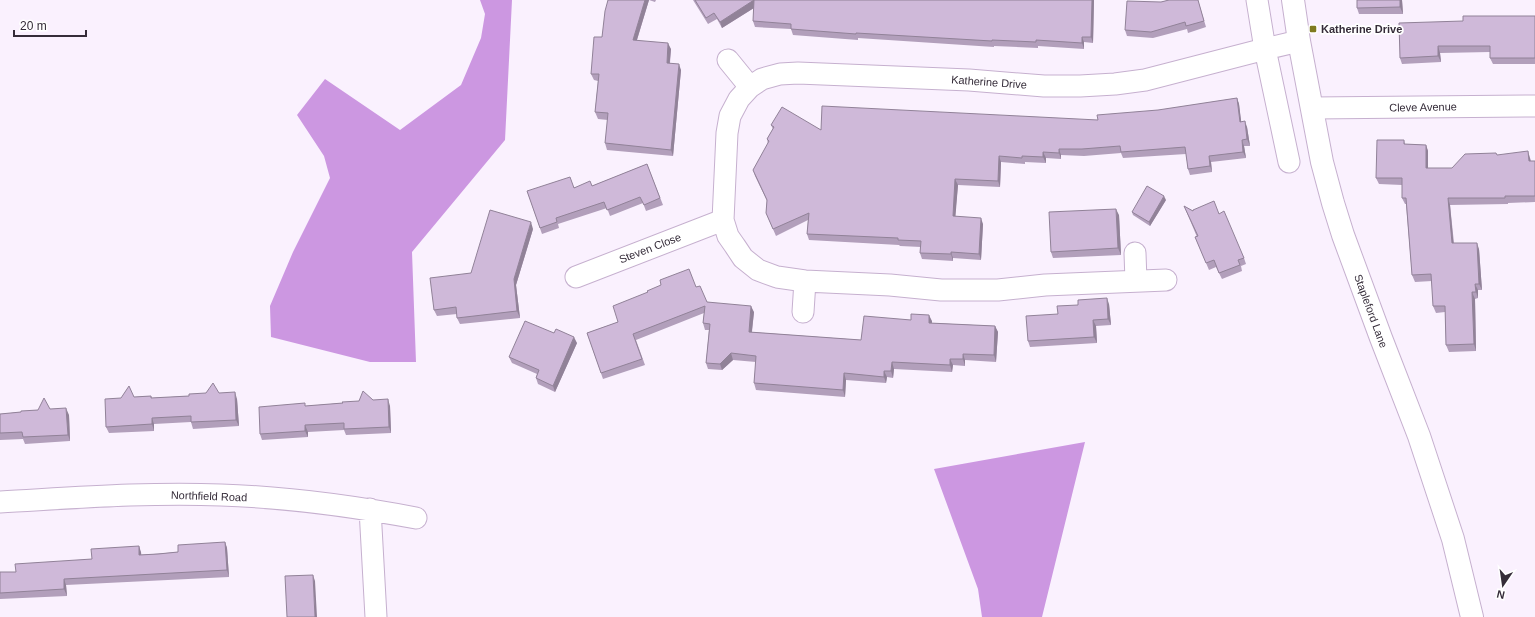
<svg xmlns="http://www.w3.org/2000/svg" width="1535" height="617" viewBox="0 0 1535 617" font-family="Helvetica,sans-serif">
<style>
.forest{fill:#cc97e1}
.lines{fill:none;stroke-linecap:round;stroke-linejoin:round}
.street-casing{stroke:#c6b0cf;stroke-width:23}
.secondary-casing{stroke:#c6b0cf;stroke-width:24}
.street{stroke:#fff;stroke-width:21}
.secondary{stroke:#fff;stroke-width:22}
.wall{fill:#b29fbb}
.shaded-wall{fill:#918298}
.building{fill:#cfb9d9;stroke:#918298}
.poi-dot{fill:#7f7a20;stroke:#fff;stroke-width:1.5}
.labels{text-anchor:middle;stroke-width:3.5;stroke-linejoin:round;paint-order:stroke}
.poi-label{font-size:11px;font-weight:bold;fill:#352c39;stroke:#fff;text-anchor:start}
.street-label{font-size:11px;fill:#352c39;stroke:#fff}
</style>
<rect width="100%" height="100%" fill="#faf1fe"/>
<path class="forest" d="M480,0H512L505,140L412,252L416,362H370L271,337L270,306L293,252L330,178L324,156L297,115L325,79L400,130L461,85L481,38L485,14Z
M1085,442L1042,617H982L978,589L934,469Z"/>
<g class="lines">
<defs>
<path id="street" d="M1257,0L1265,49L1289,162
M728,60L750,87
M1312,108L1535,106
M1135,253L1136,281
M576,277L723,220
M1166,280L1045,285L998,290H941L890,285L805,281L777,277L758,270L743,258L735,246L728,236L723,220L727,133L730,116L739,99L750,87L762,79L780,74L798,73L969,80L1044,86H1080L1115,84L1145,80L1265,49L1299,41
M803,312L805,281
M0,502C73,498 147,492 221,495C286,497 352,506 416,518
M370,509L376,617"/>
<path id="secondary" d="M1293,0L1299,41L1322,162L1333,203L1343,235L1381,338L1419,436L1453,539L1472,617"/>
</defs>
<use href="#street" class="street-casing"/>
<use href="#secondary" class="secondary-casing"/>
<use href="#street" class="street"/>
<use href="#secondary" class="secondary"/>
</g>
<path class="wall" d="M608,0H656L655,2L649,0L637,40L671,49L670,63L681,70L673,156L607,150L605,143L608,120L598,119L595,112L598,81L594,80L591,74L602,37Z
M693,0H1094L1093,43L1084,42V49L1038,46V48L994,46V47L858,38V40L793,35L791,29L755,27L753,21L754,8L722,28L717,19L708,24Z
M1169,0H1198L1206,27L1188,33L1187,29L1153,38L1127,36L1125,30L1161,2Z
M1357,0H1402L1403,14H1359L1357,8Z
M1535,16V64H1493L1490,58V52L1440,53L1441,62L1402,64L1400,58Z
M1237,98L1239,104L1241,122L1247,127L1250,146H1244L1246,158L1211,162L1212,172L1190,175L1188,169L1186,154L1123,158L1121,153L1084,156L1061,155V159L1046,158V163L1025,162V164L1001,162L1000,187L958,185L955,216L983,224L981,260L953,258V261L922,259L920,253L921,247L900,246L899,245L809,240L807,234L808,220L776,236L766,213L767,201L755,176L753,170L768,144L767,139L773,129L771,125L821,130L1098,120Z
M1404,140L1405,144L1426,145L1428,151V168H1452L1497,155L1530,158L1531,161H1535V202L1508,203V204L1450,205L1454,243L1479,249L1482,290H1478V298L1475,299L1476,351L1449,352L1446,345L1445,312L1436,313L1433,306L1432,281L1415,282L1412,275L1406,204H1405L1402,198V185L1379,184L1376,178Z
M647,164L663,205L646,211L643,203L610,216L607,208L558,224L559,228L542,234L527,191L592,186Z
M1166,200L1150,226L1133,215L1132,212Z
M1184,206L1193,211L1219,214L1244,258L1246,264L1241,266L1242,271L1222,279L1216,267L1209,270L1195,237H1197Z
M1119,215L1121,255L1053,258L1051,252Z
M533,229L516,285L520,318L460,324L457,318V314L437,316L434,310L471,273Z
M696,287L707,302L754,312L752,332L861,340L911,320L932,321V323L995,326L998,332L996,362L965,360V366L953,365L952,372L894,369L893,378L887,377L886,383L846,380L845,397L756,390L754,383L756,362L733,360L722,370L708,369L706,363L709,330H705L703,323L704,313L636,340L645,365L603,379L587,333L618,322Z
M1109,304L1111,325L1096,326L1097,343L1030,347L1028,341L1058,314Z
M554,333L577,343L555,392L538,384L536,378L537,374L512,363L509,357Z
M219,393L237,399L239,426L193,429L191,422L154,424V431L109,433L106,427L134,397L151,396L152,398L189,396Z
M373,400L390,406L391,433L346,435L344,430L308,432V437L262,440L260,434L306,406L343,403Z
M50,409L69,415L70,441L25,444L23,439L0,440V414L21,412Z
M225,542L227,548L229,577L66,585L67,596L0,599V572H16L92,559L139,546L141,555L178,552Z"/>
<path class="shaded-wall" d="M645,0H649L635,46L633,40Z
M754,0L757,6L722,28L720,22Z
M1092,0H1094L1093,43L1091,37Z
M1400,0H1402L1403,14L1400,7Z
M1082,37L1084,42V49L1082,43Z
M668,43L671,49L669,69L667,63Z
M1438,46L1440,53L1441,62L1438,56Z
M679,64L681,70L673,156L671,150Z
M1237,98L1239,104L1242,128L1240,122Z
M1245,121L1247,127L1250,146L1247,139Z
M1242,140L1244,146L1246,158L1243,152Z
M1426,145L1428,151V174L1426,168Z
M1059,149L1061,155V159L1059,153Z
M1528,151L1530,158L1531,167L1529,161Z
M1043,152L1046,158V163L1043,157Z
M999,156L1001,162L1000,187L998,181Z
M1209,156L1211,162L1212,172L1210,166Z
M955,179L958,185L955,222L953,216Z
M1164,196L1166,200L1150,226L1149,222Z
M1448,198L1450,205L1454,250L1452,243Z
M1116,209L1119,215L1121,255L1118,248Z
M981,218L983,224L981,260L979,254Z
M531,222L533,229L516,285L520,318L517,311L514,279Z
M1477,243L1479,249L1482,290L1479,284Z
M951,252L953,258V261L951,254Z
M1475,284L1478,290V298L1476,292Z
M1472,292L1475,299L1476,351L1474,344Z
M1107,298L1109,304L1111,325L1108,319Z
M751,306L754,312L751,338L749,332Z
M929,315L932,321L931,329L929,323Z
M1093,320L1096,326L1097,343L1094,337Z
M995,326L998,332L996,362L994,355Z
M574,337L577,343L555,392L553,386Z
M731,353L733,360L722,370L720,364Z
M963,354L965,360V366L963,359Z
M950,359L953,365L952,372L950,365Z
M892,362L894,369L893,378L891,371Z
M884,371L887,377L886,383L884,377Z
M844,373L846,380L845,397L843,390Z
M235,392L237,399L239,426L236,420Z
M388,399L390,406L391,433L389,427Z
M66,408L69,415L70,441L68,435Z
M152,418L154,424V431L152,424Z
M305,425L308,432V437L305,431Z
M225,542L227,548L229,577L227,570Z
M139,546L141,552L142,561L139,555Z
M313,575L315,581L317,617H315Z
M64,579L66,585L67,596L64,589Z"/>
<path class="building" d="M608,0H645L633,40L668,43L667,63L679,64L671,150L605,143L608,113L595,112L599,74H591L594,37H602L605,11Z
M695,0H1092L1091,37H1082V43L1036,40V42L992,40V41L856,33V34L791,29V24L753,21L754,0L720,22L714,13L706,18Z
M1169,0H1198L1204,21L1186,26L1185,22L1151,32L1125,30L1127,1L1161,2Z
M1357,0H1400V7L1357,8Z
M1463,16H1535V58H1490V46H1438V56L1400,58L1399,23L1463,21Z
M1237,98L1240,122L1245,121L1247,139L1242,140L1243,152L1209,156L1210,166L1188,169L1185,147L1121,152L1120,146L1082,149H1059V153L1043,152V157L1022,156V158L999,156L998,181L955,179L953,216L981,218L979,254L951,252V254L920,253L921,241L898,240V238L807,234L809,213L773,229L766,213L767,200L753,170L769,141L767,139L774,127L771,125L782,107L821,130L822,106L1098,120L1097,115L1158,110Z
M1377,140H1404V144L1426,145V168H1452L1465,154L1496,153L1497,155L1528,151L1529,161H1535V196H1505V198H1448L1452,243H1477L1479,284H1475L1476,292H1472L1474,344L1446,345L1445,306H1433L1431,274L1412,275L1406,198H1402V178H1376Z
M647,164L660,198L644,205L640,197L607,210L604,202L556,218L557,222L540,228L527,191L570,177L574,188L590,181L592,186Z
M1147,186L1164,196L1149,222L1132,212Z
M1214,201L1219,214L1224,211L1244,258L1238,260L1240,265L1219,273L1214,260L1206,263L1195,237L1198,236L1184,206L1193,211V210Z
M1116,209L1118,248L1051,252L1049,212Z
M490,210L531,222L514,279L517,311L457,318L456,307L434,310L430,278L471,273Z
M689,269L696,287L700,286L707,302L751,306L749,332L861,340L864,316L911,320V314L929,315V323L995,326L994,355L963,354V359H950V365L892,362L891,371H884V377L844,373L843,390L754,383L756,356L731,353L720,364L706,363L710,324L703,323L705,306L633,334L642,359L601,373L587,333L618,322L613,306L648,292L647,291L661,285L660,280Z
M1107,298L1108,319L1093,320L1094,337L1028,341L1026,316L1058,314L1057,306L1078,305V300Z
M525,321L554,333L556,329L574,337L553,386L536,378L539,370L509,357Z
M213,383L219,393L235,392L236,420L191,422V416L152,418V424L106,427L105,399L121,398L129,386L134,397L151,396V398L189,396V394L206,393Z
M363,391L373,400L388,399L389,427L344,429V423L305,425V431L260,434L259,407L305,403V406L343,403L342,402L359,401Z
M44,398L50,409L66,408L68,435L23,437L22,432L0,433V414L21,412V411L38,410Z
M225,542L227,570L64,579V589L0,593V572H16L15,564L92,559L91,549L139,546V555L158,554L178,552V545Z
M313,575L315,617H287L285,576Z"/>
<rect class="poi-dot" x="1309" y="25" width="8" height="8" rx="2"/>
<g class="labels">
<g class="poi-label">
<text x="1321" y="33">Katherine Drive</text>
</g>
<g class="street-label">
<text transform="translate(989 82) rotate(4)" y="4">Katherine Drive</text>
<text transform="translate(1423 107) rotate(-1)" y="4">Cleve Avenue</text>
<text transform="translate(650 248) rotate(-21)" y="4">Steven Close</text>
<text transform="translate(1371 311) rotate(70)" y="4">Stapleford Lane</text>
<text transform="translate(209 496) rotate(2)" y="4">Northfield Road</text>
</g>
</g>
<g transform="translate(1503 585) rotate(193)" stroke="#ffffff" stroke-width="3" paint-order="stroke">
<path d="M0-3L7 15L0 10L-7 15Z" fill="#352c39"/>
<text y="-6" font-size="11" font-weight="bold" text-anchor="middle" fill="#352c39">N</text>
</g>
<path d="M14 30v6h72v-6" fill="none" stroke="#352c39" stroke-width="2"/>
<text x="20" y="30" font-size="12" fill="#352c39" stroke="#ffffff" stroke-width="3" paint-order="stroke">20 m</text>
</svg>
